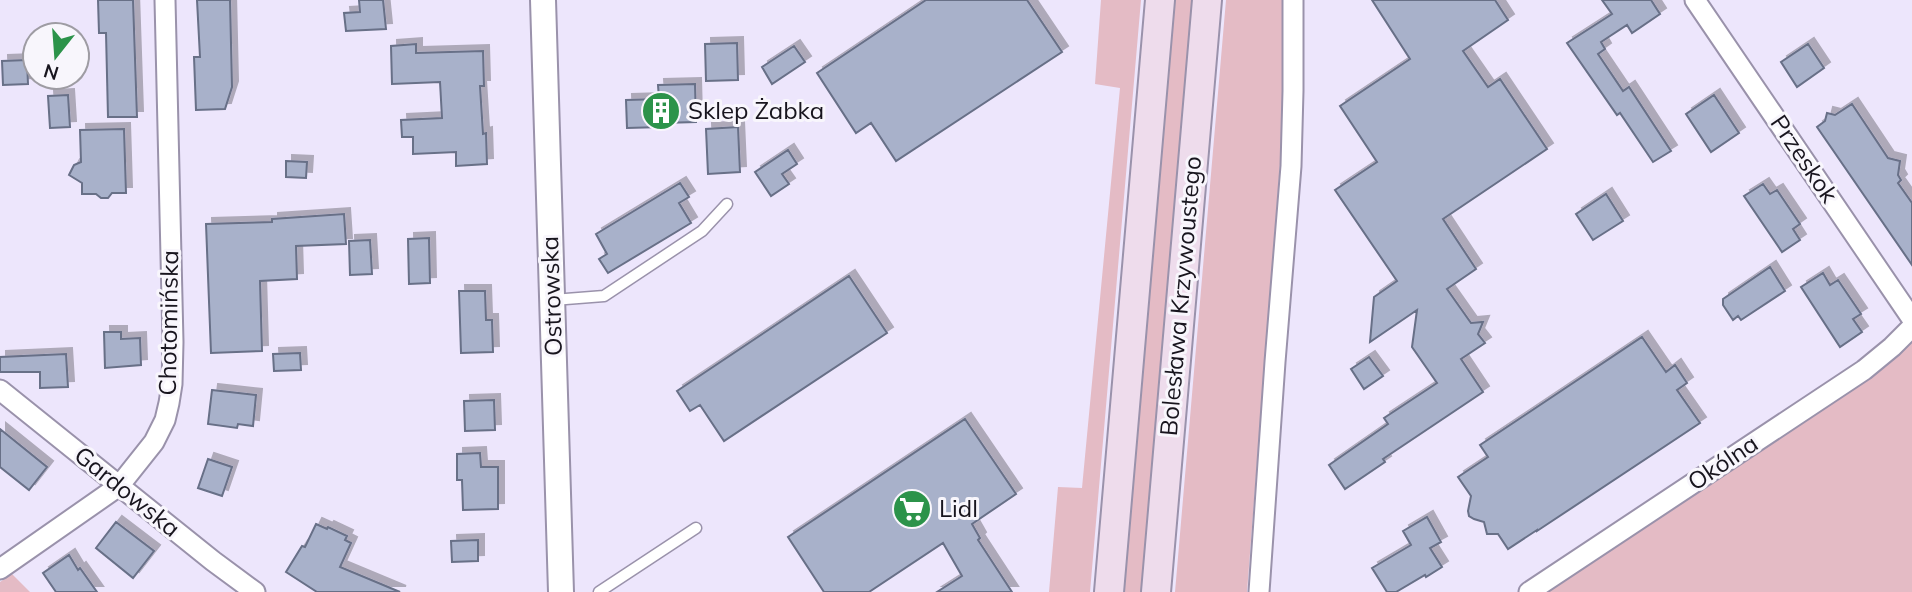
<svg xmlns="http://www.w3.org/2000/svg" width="1912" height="592" viewBox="0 0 1912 592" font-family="Mulish,sans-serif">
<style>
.green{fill:#e4bbc5}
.building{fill:#a8b1ca;stroke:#676f87;stroke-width:2;filter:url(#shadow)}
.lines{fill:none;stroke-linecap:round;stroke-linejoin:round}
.service-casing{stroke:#9a92ab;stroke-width:13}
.minor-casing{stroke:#9a92ab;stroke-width:23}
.tertiary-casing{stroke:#9a92ab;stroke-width:28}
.secondary-casing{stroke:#9a92ab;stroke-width:32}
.service{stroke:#fff;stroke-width:10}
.minor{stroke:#fff;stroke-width:19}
.tertiary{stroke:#fff;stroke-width:24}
.secondary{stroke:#eedcec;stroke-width:28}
.labels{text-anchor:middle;stroke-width:6;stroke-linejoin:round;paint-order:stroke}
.poi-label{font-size:24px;fill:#18151e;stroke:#f8f6fc;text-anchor:start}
.street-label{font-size:24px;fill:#18151e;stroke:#f8f6fc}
</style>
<defs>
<filter id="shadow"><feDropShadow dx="6" dy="-6" stdDeviation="0" flood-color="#0004"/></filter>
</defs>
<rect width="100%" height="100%" fill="#ede6fc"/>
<path class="green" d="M1101,0H1141L1090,592H1049L1058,487L1082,488L1120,88L1095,84Z
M1173,0H1194L1143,592H1122Z
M1226,0H1284L1282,138L1247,592H1175Z
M1912,329V592H1544Z
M12,574L30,592H0V582Z"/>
<path class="building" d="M98,0H133L137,117H108L106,33H99Z
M197,0H230L232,87L225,109L196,110L194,57H200Z
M359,0H383L386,29L346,31L344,13L360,12Z
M926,0H1027L1062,52L896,161L871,123L856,133L817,73Z
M1372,0H1495L1508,20L1463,51L1488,87L1500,79L1547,149L1443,219L1476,269L1447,289L1471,323L1483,322L1478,334L1485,343L1461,359L1483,392L1383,459L1385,462L1345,489L1329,465L1388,424L1384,418L1437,383L1412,347L1417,310L1370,342L1374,297L1397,281L1335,190L1377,162L1340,106L1410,59Z
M1602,0H1651L1660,14L1632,33L1627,25L1601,42L1605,49L1598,54L1623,91L1629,87L1671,151L1653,162L1620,113L1617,115L1567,43L1612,14Z
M737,43L738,80L706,81L705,44Z
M416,44V53L483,51L484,86H480L483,134L486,133L487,164L456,166V152L413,154V137H402L401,120L442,118L440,82L392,84L391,46Z
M1808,44L1824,68L1797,87L1781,62Z
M794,46L805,62L772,84L762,67Z
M27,60L28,84L3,85L2,61Z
M695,84L696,122L662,123V127L627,128L626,100L659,99L658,85Z
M68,95L70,127L50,128L48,96Z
M1714,95L1739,133L1711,152L1686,114Z
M1852,104L1888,158L1900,161L1898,175L1901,180L1898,183L1912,203V265L1817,127L1825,121L1827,113L1835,115Z
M738,127L740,172L708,174L706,129Z
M124,129L126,193H112L108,198H101L96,194H82V183L69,175L74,165L81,162L80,130Z
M788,150L797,164L782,174L789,184L771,196L755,172Z
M286,161L307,162L306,178L286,177Z
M680,183L689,197L679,203L691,223L608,273L599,259L607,254L596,234Z
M1763,184L1770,194L1777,190L1800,224L1793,229L1800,240L1782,252L1744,196Z
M1606,194L1623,221L1593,240L1576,214Z
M344,214L346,244L296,246L297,279L260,281L262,351L211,353L206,224L272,222V219Z
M429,238L430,283L409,284L408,239Z
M370,240L372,274L350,275L349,241Z
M1770,267L1785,291L1741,320L1738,316L1733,320L1723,305V299Z
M1823,273L1830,285L1838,280L1861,314L1853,319L1862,332L1840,347L1801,287Z
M849,276L887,333L724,441L700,405L690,411L677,391Z
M459,291H485L486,320H492L493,352L461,353Z
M104,332H121V339L140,338L141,365L105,368Z
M1642,337L1666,372L1675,365L1687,383L1677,390L1700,423L1537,531V530L1508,549L1498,534H1487L1484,522L1474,519L1469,516L1468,511L1471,496L1458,477L1488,457L1480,445Z
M300,353L301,370L274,371L273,354Z
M66,354L68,387L40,388V372H0V357Z
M1369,357L1383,376L1364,389L1351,369Z
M212,390L256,395L253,426L238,424L237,428L208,424Z
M494,400L495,430L465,431L464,401Z
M965,419L1016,494L972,524L980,538L978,540L1012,592H937L962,576L943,543L869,592H824L788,537Z
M0,429L47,467L29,490L0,467Z
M480,453L481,467H498V509L463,510L462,480H457V454Z
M208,459L232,467L222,496L198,488Z
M1427,517L1441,542L1430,548L1442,567L1426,577L1425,575L1396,592H1387L1372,568L1411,545L1403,531Z
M116,522L154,551L133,578L96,548Z
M316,524L327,529L328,527L347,536L345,540L351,543L340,567L400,592H317L286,572L302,546L305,547Z
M478,540V561L452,562L451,541Z
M69,555L78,570L80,568L97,592H56L43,573Z"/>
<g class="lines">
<defs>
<path id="service" d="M553,300L604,296L702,231L727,204
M599,592L696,528"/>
<path id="minor" d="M1695,0L1912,319
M0,390L213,561L255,592
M0,569L119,486L154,442L165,420L169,403L172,384L173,342L165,0
M1259,592L1275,362L1291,166L1293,91V0
M1529,592L1864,370L1892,347L1912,327"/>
<path id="tertiary" d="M543,0L561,592"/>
<path id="secondary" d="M1109,592L1160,0
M1156,592L1207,0"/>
</defs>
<use href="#service" class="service-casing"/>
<use href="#minor" class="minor-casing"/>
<use href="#tertiary" class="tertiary-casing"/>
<use href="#secondary" class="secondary-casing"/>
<use href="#service" class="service"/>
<use href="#minor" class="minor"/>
<use href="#tertiary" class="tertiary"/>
<use href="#secondary" class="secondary"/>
</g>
<defs>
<symbol id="building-disc" viewBox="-11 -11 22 22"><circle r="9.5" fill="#2c934a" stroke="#f8f6fc"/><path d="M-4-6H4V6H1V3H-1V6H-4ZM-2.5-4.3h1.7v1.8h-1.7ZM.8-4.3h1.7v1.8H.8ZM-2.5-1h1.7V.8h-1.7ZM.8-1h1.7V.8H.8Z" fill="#fff"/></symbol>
<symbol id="supermarket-disc" viewBox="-11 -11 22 22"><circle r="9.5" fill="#2c934a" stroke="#f8f6fc"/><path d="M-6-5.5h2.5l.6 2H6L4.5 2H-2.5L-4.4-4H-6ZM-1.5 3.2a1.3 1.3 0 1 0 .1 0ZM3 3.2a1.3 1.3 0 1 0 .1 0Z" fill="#fff"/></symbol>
</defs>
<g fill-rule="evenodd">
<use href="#building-disc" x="639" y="89" width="44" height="44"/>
<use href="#supermarket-disc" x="890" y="487" width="44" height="44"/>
</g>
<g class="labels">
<g class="poi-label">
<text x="688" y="119">Sklep Żabka</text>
<text x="939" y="517">Lidl</text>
</g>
<g class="street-label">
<text transform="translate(1804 159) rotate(56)" y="8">Przeskok</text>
<text transform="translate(552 296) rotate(-92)" y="8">Ostrowska</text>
<text transform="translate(1181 296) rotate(-85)" y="8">Bolesława Krzywoustego</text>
<text transform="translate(169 323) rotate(-89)" y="8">Chotomińska</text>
<text transform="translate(1723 463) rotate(-34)" y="8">Okólna</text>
<text transform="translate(127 492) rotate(39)" y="8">Gardowska</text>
</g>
</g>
<g transform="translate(56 56) rotate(197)"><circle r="33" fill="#f8f6fc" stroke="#9e9ca3" stroke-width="2"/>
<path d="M0-5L12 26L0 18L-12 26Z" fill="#2c934a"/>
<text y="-10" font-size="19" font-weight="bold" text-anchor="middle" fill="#18151e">N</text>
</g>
</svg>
